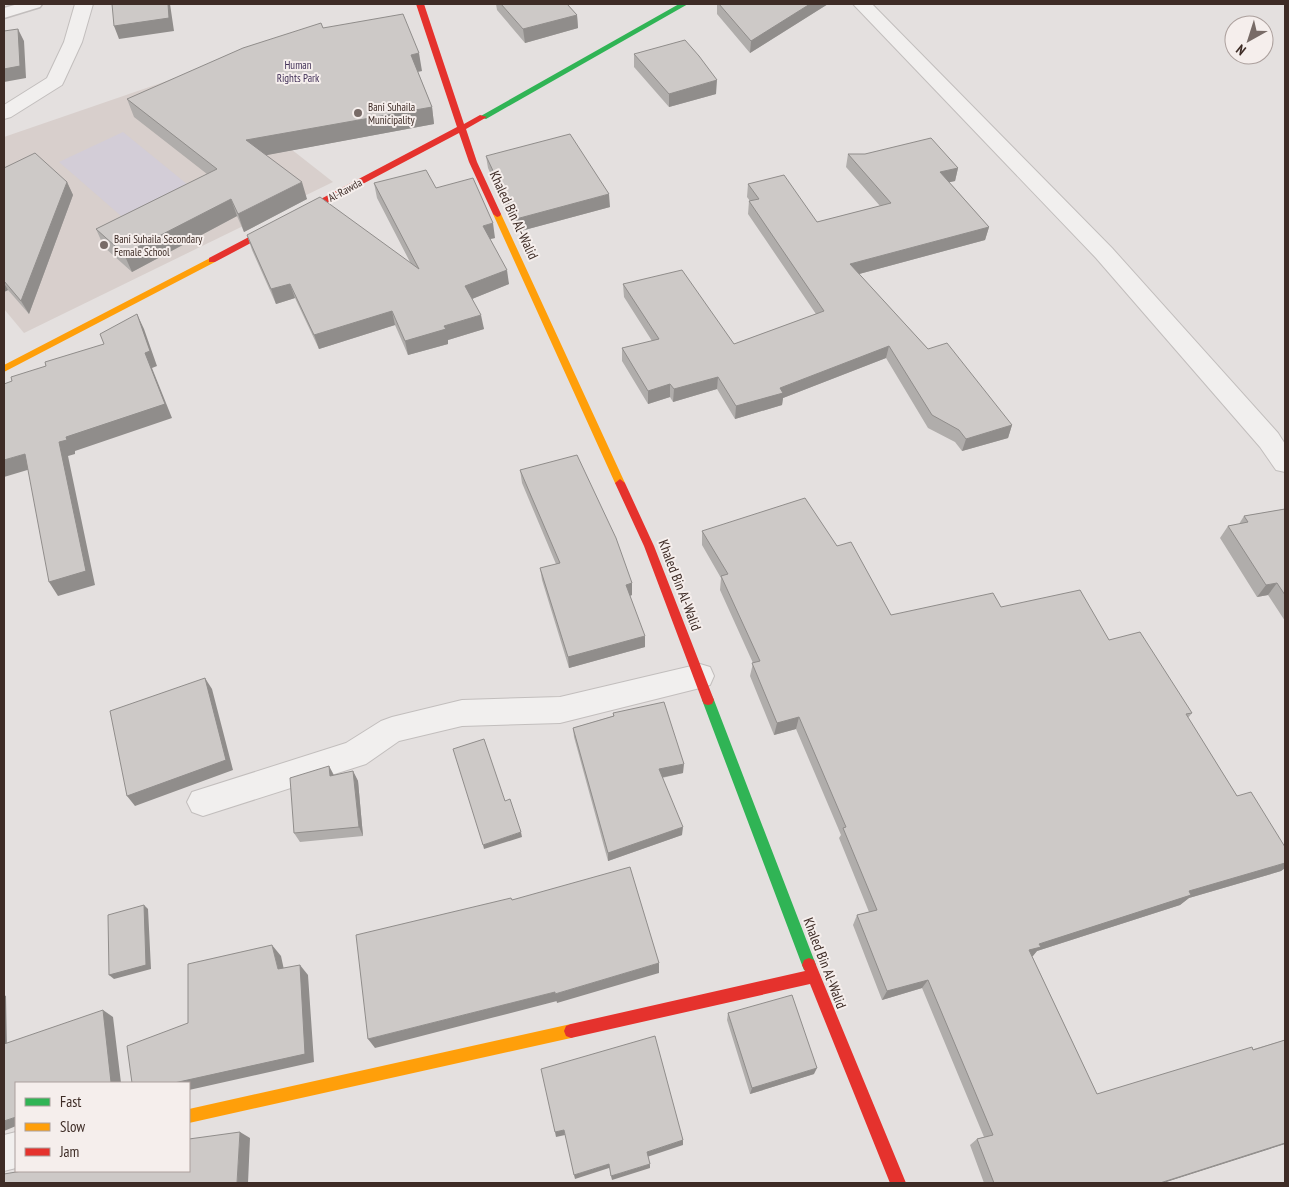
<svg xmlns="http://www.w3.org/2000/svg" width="1289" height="1187" viewBox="0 0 1289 1187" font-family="'PT Sans Narrow',sans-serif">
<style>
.built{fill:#d8cfcc}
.green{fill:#d3cdd7}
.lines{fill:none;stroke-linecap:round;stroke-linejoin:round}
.lane-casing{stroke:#c2bebd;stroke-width:3}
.street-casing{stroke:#c2bebd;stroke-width:2}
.lane{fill:#f1efee;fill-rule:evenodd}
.street{fill:#f1efee;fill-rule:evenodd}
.fast{fill:#30b455;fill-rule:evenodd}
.slow{fill:#ff9f0a;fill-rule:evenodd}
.jam{fill:#e5322d;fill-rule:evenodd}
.wall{fill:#b0adab}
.shaded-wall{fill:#908d8b}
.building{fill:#cdc9c7;stroke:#908d8b}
.poi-dot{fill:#786b67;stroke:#f5eeec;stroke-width:2}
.labels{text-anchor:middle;stroke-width:4;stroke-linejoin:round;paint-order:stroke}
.far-park-label{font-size:11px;fill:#44335a;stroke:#f5eeec}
.far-poi-label{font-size:11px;fill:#3e2c26;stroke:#f5eeec;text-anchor:start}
.far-street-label{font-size:11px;fill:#3e2c26;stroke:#f5eeec}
.street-label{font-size:14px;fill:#3e2c26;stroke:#f5eeec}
</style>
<rect width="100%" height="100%" fill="#e4e0df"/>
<path class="built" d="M193,72L333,182L24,333L4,309V137Z"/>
<path class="green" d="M123,132L193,189L128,222L59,162Z"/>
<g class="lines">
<defs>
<path id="lane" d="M18,4H42L40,7L4,18V8Z"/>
<path id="street" d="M75,4H93L82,42L64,81L62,85L11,117L4,119V105L47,78L64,42Z
M853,4H872L1112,248L1278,433L1285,444V472L1276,470L1260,447L1096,258Z
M700,664L710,667L714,676L710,685L700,688L560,723L462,726L399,741L366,764L203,816L192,812L187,802L192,792L346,743L381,721L392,717L462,700L560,697Z
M16,1132V1168L4,1171V1135Z"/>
</defs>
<use href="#lane" class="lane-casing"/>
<use href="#street" class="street-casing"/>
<use href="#lane" class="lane"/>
<use href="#street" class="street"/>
<path class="fast" d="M679,4H688L486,119L479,117Z
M708,695L712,696L714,700L816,965L814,970L809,972L804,970L802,965L702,700L704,696Z"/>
<path class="slow" d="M497,211L501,214L625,483L624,486L620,487L615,483L493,214Z
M212,257L215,258V262L4,372V365Z
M571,1024L576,1026L578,1031L576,1036L571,1038L189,1123V1109Z"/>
<path class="jam" d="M416,4H424L464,124L480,115L487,117L466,129L477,162L501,214L500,216L497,217L493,214L469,162L459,133L215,262H209V258L457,127Z
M620,479L625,483L654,546L714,700L712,704L708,705L704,704L702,700L644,546L615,483Z
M809,958L814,960L906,1183H890L810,984L571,1038L566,1036L564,1031L566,1026L571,1024L805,971L802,965L804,960Z"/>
</g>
<path class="wall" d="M496,4H567L577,15L578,28L525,43L497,10Z
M717,4H828L750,53L717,14Z
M323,28L422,71L418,72L432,107L434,124L266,155L307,199L244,232L237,216L132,272L104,247L96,229L207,174L134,117L127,99Z
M634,54L716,94L669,107L634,67Z
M848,154L958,168L955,181L949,182L989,227L985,240L859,274L928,349L1012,425L1008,438L962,451L955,442L928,428L886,358L783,398L782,405L735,419L717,389L673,402L670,397L648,404L622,361V348L652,341L624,297L623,284L734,344L816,314L748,214L749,201H750L747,197L748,184L817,222L880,206L846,167Z
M486,156L610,207L517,232L488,168Z
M4,168L67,182L73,195L29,314L8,290L4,292Z
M374,183L436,188L495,238L490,239L509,284L472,299L484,329L448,340V344L408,355L395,325L319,349L295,298L276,304L252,250L247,235L411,264L377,198Z
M520,470L632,583V595L630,596L645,647L569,668L542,580L540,568L556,564L522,483Z
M1285,509V621L1268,595L1257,597L1220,538L1228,526L1239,524L1244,516Z
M702,531L837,546L891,615L1001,607L1109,640L1192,713L1188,718L1237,796L1285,847V868L1281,871L1189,898L1180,905L1037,951L1032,956L1097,1094L1285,1040V1144L1163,1183H984L970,1145L977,1139L984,1137L922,988L882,1000L853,925L857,915L869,912L839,838L841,835L796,729L774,735L750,676L753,663L720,590L721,578L702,545Z
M613,713L683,773L662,778L682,835L608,861L574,737L573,728L613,716Z
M329,766L334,775L353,771L358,781L363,836L300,842L294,833Z
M728,1013L814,1074L750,1094L727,1020Z"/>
<path class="shaded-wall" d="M168,4H170L174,31L119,39L114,26Z
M810,4H828L750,53L751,41Z
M577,15L578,28L525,43L523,29Z
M18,29L24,41L26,78L4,82V69Z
M419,53L422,71L414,72L411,55Z
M717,80L716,94L669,107V94Z
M432,107L434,124L251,158L246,140Z
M958,168L955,181L937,185L940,172Z
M67,182L73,195L29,314L21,301Z
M302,182L307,199L244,232L238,214Z
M609,194L610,207L517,232L516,219Z
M231,199L237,216L132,272L124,254Z
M493,223L495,238L485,240L483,226Z
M989,227L985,240L848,277L850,264Z
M507,270L509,284L467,301L465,286Z
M4,283L8,290L4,292Z
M290,284L295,298L276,304L271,289Z
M392,311L395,325L319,349L314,335Z
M137,314L144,329L157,366L152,368L172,418L75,451V454L68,456L95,585L58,596L49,582L59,442L66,437L145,353Z
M481,315L484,329L448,340V344L408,355L405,341L444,326Z
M889,346L886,358L783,398L782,405L735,419L736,406L780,388Z
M718,377L717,389L673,402L674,389Z
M670,384V397L648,404V391Z
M1012,425L1008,438L962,451L966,439Z
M25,454L34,468L4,477V460Z
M632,583V595L626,597V585Z
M1277,583L1268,595L1257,597L1266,585Z
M645,636V647L569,668L568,657Z
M205,678L212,689L233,770L135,806L127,796Z
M799,717L796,729L774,735L777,723Z
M684,764L683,773L659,778V769Z
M329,766L334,776H330Z
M353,771L358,781L363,836L359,827Z
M683,827L682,835L608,861V853Z
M521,832L522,837L484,849L483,845Z
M1285,863V868L1281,871L1189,898L1180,905L1037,951L1033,956L1021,960L1029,950L1039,944L1189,891Z
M144,905L148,909L151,969L114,979L109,975Z
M272,945L281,956L286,979L278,969Z
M659,963V973L557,1003L555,994Z
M300,965L308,975L314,1062L189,1090V1083H174Z
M928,980L922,988L882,1000L887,991Z
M555,992L557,1001L375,1048L368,1039Z
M4,995L6,996L7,1054L4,1053Z
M103,1010L113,1017L121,1083H109Z
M817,1068L814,1074L750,1094L752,1088Z
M16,1117V1126L4,1131V1121Z
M564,1130L565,1135L556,1137L555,1132Z
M240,1132L250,1138L248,1183H237Z
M683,1140V1145L647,1157V1152Z
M1285,1143V1144L1163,1183H1160Z
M609,1164V1168L575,1179L574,1175Z
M650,1164V1168L612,1180L611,1176Z"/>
<path class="building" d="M112,4H168L169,18L114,26Z
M501,4H567L577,15L523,29Z
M719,4H810L751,41Z
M403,14L419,53L411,55L432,107L246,140L302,182L238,214L231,199L124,254L96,229L217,169L127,99L243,48L321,23L323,28Z
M18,29L20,66L4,69V31Z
M685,40L699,56L717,80L669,94L634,54Z
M570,134L609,194L516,219L486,156Z
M931,138L958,168L940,172L989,227L850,264L928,349L947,343L1012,425L966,439L959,430L932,415L889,346L780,388L783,393L736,406L718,377L674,389L670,384L648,391L622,348L659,339L623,284L682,270L734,344L824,311L749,201L759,199L748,184L784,175L817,222L891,203L848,154H865Z
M35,153L67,182L21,301L4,281V168Z
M426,170L436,188L473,178L493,223L483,226L507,270L465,286L481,315L444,326L446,329L405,341L392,311L314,335L290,284L271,289L247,235L320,197L419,269L374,183Z
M137,314L150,351L145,353L165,404L66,437L67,440L59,442L86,571L49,582L25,454L4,460V384L12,381L11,377L46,366L45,362L104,344L100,334Z
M577,455L616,538L632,583L626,585L645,636L568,657L540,568L560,563L520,470Z
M805,498L837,546L851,542L891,615L993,593L1001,607L1080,590L1109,640L1140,632L1192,713L1186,714L1237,796L1251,792L1285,847V863L1189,891L1191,895L1039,944L1041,947L1029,950L1097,1094L1252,1047L1253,1050L1285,1040V1143L1160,1183H994L977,1139L993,1135L928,980L887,991L857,915L877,910L843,828L846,827L799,717L777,723L752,663L760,661L721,576L728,574L702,531Z
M1285,509V595L1277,583L1266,585L1228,526L1248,522L1244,516Z
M205,678L226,760L127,796L110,711Z
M664,702L684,764L659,769L683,827L608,853L573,728L614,716L613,713Z
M484,739L505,801L510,799L521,832L483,845L453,749Z
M329,766L330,776L353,771L359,827L294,833L290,778Z
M630,867L659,963L555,994V992L368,1039L356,935L511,898L512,900Z
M144,905L146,965L109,975L108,915Z
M272,945L278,969L300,965L305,1054L174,1083H132L127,1046L188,1023V964Z
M792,995L817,1068L752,1088L728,1013Z
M103,1010L111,1082L109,1083H16V1117L4,1121V1044Z
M655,1036L683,1140L647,1152L650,1164L611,1176L609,1164L574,1175L564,1130L555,1132L541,1069Z
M240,1132L237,1183H4V1174L22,1171H189V1139Z"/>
<g class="poi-dot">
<circle cx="358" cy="113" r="5"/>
<circle cx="104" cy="245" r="5"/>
</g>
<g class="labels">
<g class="far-park-label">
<text x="298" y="69">Human<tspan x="298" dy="13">Rights Park</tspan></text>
</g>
<g class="far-poi-label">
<text x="368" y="111">Bani Suhaila<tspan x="368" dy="13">Municipality</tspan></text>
<text x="114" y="243">Bani Suhaila Secondary<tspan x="114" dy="13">Female School</tspan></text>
</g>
<g class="far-street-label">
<text transform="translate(345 190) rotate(-28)" y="4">Al-Rawda</text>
</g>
<g class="street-label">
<text transform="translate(514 215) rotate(65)" y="5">Khaled Bin Al-Walid</text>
<text transform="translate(680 585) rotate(69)" y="5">Khaled Bin Al-Walid</text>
<text transform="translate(825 963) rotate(69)" y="5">Khaled Bin Al-Walid</text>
</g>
</g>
<rect width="1289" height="1187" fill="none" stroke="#3e2c26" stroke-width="10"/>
<rect x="15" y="1082" width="175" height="90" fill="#f5eeec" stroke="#aca09d"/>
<rect x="25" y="1098" width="25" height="8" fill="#30b455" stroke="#aca09d"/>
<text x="60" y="1107" font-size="15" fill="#3e2c26">Fast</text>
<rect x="25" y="1123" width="25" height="8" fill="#ff9f0a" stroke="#aca09d"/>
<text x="60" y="1132" font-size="15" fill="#3e2c26">Slow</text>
<rect x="25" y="1148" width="25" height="8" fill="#e5322d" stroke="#aca09d"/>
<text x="60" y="1157" font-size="15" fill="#3e2c26">Jam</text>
<g transform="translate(1249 40) rotate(219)"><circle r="24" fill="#f5eeec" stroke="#aca09d"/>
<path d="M0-4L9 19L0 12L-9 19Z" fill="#786b67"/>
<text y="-8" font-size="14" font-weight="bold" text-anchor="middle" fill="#3e2c26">N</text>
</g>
</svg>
